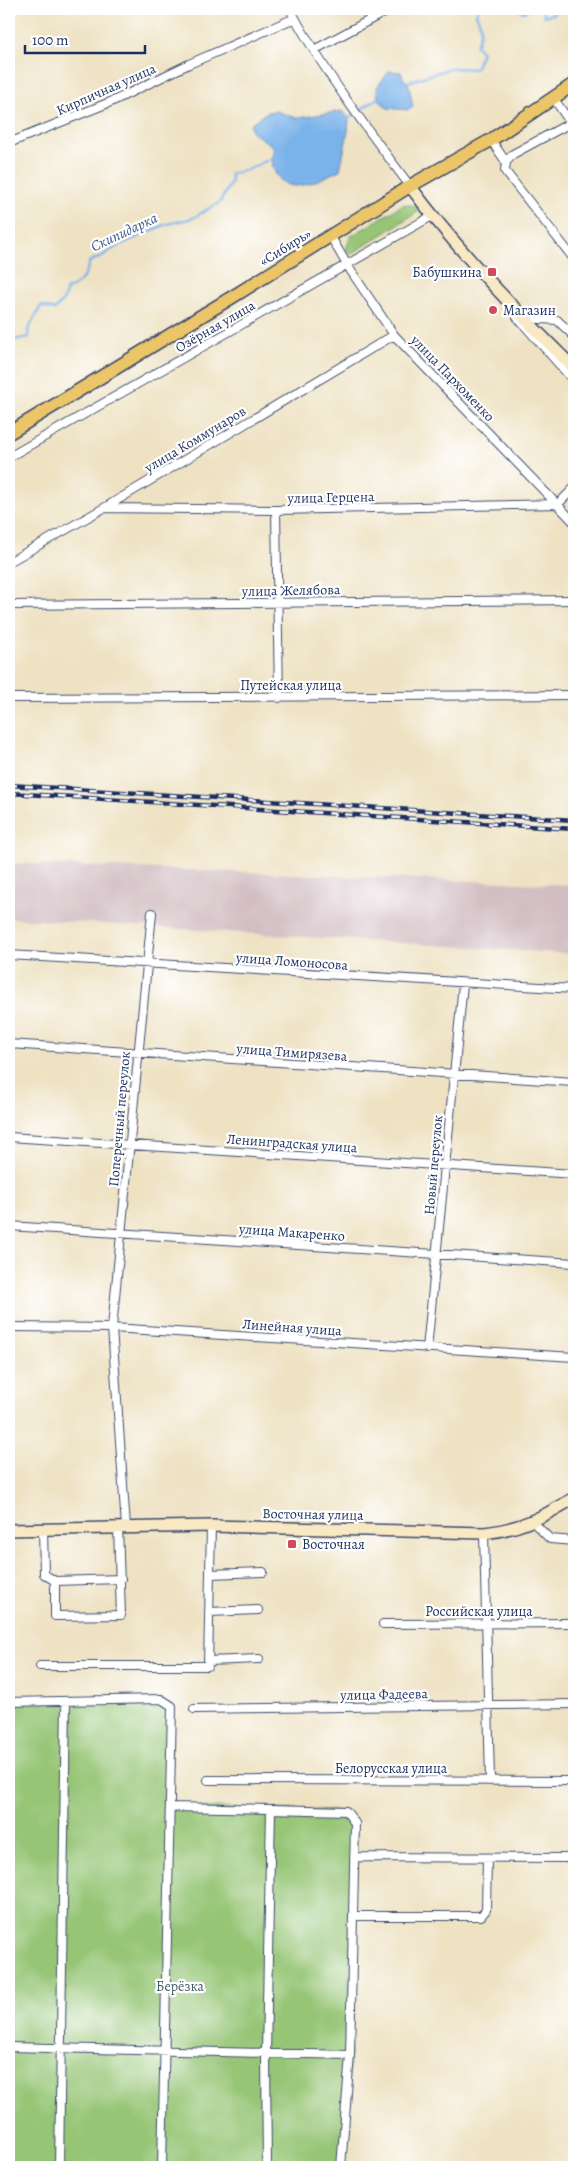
<svg xmlns="http://www.w3.org/2000/svg" width="583" height="2176" viewBox="0 0 583 2176" font-family="Alegreya,serif">
<style>
.industrial{fill:#d2bec3}
.green{fill:#95c574;stroke:#587a69}
.water{fill:#7ab2ea;stroke:#4a70a4}
.lines{fill:none;stroke-linecap:round;stroke-linejoin:round}
.stream{stroke:#7ab2ea;stroke-width:2.5}
.street-casing{stroke:#3b4a6d;stroke-width:10}
.secondary-casing{stroke:#3b4a6d;stroke-width:14}
.primary-casing{stroke:#3b4a6d;stroke-width:15}
.street{stroke:#fff;stroke-width:8}
.secondary{stroke:#f8e8c3;stroke-width:11}
.primary{stroke:#edc569;stroke-width:12}
.rail-casing{stroke:#1b2f5e;stroke-width:4.5}
.rail{stroke:#fff;stroke-width:2.5;stroke-dasharray:8;stroke-linecap:butt}
.poi-dot{fill:#d1495b;stroke:#fff;stroke-width:2}
.labels{text-anchor:middle;stroke-width:4.5;stroke-linejoin:round;paint-order:stroke}
.street-label{font-size:14px;fill:#1b2f5e;stroke:#fff}
.poi-label{font-size:14px;fill:#1b2f5e;stroke:#fff;text-anchor:start}
.park-label{font-size:14px;fill:#405c65;stroke:#fff}
.water-label{font-size:15px;font-style:italic;fill:#3c5d8f;stroke:#fff}
</style>
<rect width="100%" height="100%" fill="#fff"/>
<filter id="ink" filterUnits="userSpaceOnUse"><feTurbulence type="fractalNoise" baseFrequency=".02" numOctaves="2"/><feDisplacementMap in="SourceGraphic" scale="10" xChannelSelector="R" yChannelSelector="G"/><feConvolveMatrix kernelMatrix="1 2 1 2 8 2 1 2 1" color-interpolation-filters="sRGB"/></filter>
<filter id="wash" filterUnits="userSpaceOnUse"><feTurbulence type="fractalNoise" baseFrequency=".0096" numOctaves="4" result="noise"/><feDisplacementMap in="SourceGraphic" scale="20" xChannelSelector="R" yChannelSelector="G"/><feGaussianBlur stdDeviation="1.12" result="paint"/><feColorMatrix in="noise" values="0 0 0 0 0 0 0 0 0 0 0 0 0 0 0 0 0 1.4 0 .05"/><feComposite in="paint" operator="in"/></filter>
<g filter="url(#wash)">
<rect width="100%" height="100%" fill="#eee2c3"/>
<path class="industrial" d="M9,863L574,885V954L9,918Z"/>
<path class="green" d="M404,204L416,206L419,211L350,255L346,250L350,237Z
M9,1699H161L172,1706L171,1807L346,1811L352,1816L350,2055L340,2167H9Z"/>
<path class="water" d="M389,71L401,72L404,80L408,82L413,106L407,110L387,108L378,98L377,87Z
M276,111L297,118L342,111L349,118L348,132L340,170C319,179 287,201 274,170C270,161 274,155 273,146L252,132L250,124L267,112Z"/>
<g class="lines">
<path class="stream" d="M515,9L524,12L528,9
M542,9L544,16L553,14L556,9
M408,82L451,68L475,69L482,52L476,45C481,33 483,26 476,14L479,9
M349,118L378,98
M9,341L29,337L28,330L41,306L55,310L64,299L67,289C82,284 85,276 90,261L99,258L117,246L164,225L193,218L220,202L231,183V173C247,173 256,164 271,159"/>
</g>
</g>
<g filter="url(#ink)">
<g class="lines">
<defs>
<path id="street" d="M290,9C324,72 367,129 410,186
M314,50L379,15L396,9
M554,99L570,122
M491,140L506,162L505,171L574,259
M9,143L113,101L189,64L295,18
M506,162L513,154L574,121
M331,237L347,265L394,335L574,522
M517,317L574,381
M523,318L557,320L574,336
M9,457L432,216
M104,508L276,510L558,504L574,488
M276,510L279,698
M9,562L104,508L394,335
M9,605L574,600
M9,698L574,695
M9,955L574,989
M9,1044L574,1082
M9,1137L574,1174
M9,1226L574,1263
M9,1327L112,1328L574,1357
M427,1349L463,984
M533,1522L550,1539L574,1541
M126,1527L112,1328L152,913
M43,1529L44,1574L55,1581L121,1579
M484,1533L490,1781
M210,1574L263,1572
M55,1581V1616L121,1615L118,1527
M209,1612L258,1610
M383,1624L574,1623
M208,1661L259,1659
M40,1666H208L211,1526
M9,1702L161,1699L172,1706L162,2167
M194,1709L574,1704
M208,1780L574,1781
M171,1807L271,1809
M354,1857L574,1858
M574,1898V1904
M353,1916H481L486,1910L487,1858
M9,2047L350,2055
M59,2167L66,1702
M267,2167L266,2054L271,1809L346,1811L355,1823L350,2055L341,2167"/>
<path id="secondary" d="M410,186C459,252 515,310 574,368
M9,1530L211,1526L484,1533C521,1529 543,1517 574,1498"/>
<path id="primary" d="M9,433L234,296L410,186L491,140L574,84"/>
</defs>
<use href="#street" class="street-casing"/>
<use href="#secondary" class="secondary-casing"/>
<use href="#primary" class="primary-casing"/>
<use href="#street" class="street"/>
<use href="#secondary" class="secondary"/>
<use href="#primary" class="primary"/>
<defs>
<path id="rail" d="M9,785L574,820
M9,793L574,829"/>
</defs>
<use href="#rail" class="rail-casing"/>
<use href="#rail" class="rail"/>
</g>
</g>
<g class="poi-dot">
<rect x="487" y="267" width="10" height="10" rx="2.5"/>
<circle cx="493" cy="310" r="5"/>
<rect x="287" y="1539" width="10" height="10" rx="2.5"/>
</g>
<g class="labels">
<g class="street-label">
<text transform="translate(106 89) rotate(-24)" y="5">Кирпичная улица</text>
<text transform="translate(285 247) rotate(-32)" y="5">«Сибирь»</text>
<text transform="translate(215 326) rotate(-30)" y="5">Озёрная улица</text>
<text transform="translate(453 378) rotate(46)" y="5">улица Пархоменко</text>
<text transform="translate(195 439) rotate(-31)" y="5">улица Коммунаров</text>
<text transform="translate(331 497) rotate(-1)" y="5">улица Герцена</text>
<text transform="translate(291 590) rotate(-1)" y="5">улица Желябова</text>
<text x="291" y="690">Путейская улица</text>
<text transform="translate(292 961) rotate(4)" y="5">улица Ломоносова</text>
<text transform="translate(292 1052) rotate(4)" y="5">улица Тимирязева</text>
<text transform="translate(119 1119) rotate(-85)" y="5">Поперечный переулок</text>
<text transform="translate(292 1143) rotate(4)" y="5">Ленинградская улица</text>
<text transform="translate(433 1165) rotate(-85)" y="5">Новый переулок</text>
<text transform="translate(292 1232) rotate(4)" y="5">улица Макаренко</text>
<text transform="translate(292 1327) rotate(4)" y="5">Линейная улица</text>
<text transform="translate(313 1514) rotate(1)" y="5">Восточная улица</text>
<text x="479" y="1616">Российская улица</text>
<text transform="translate(384 1694) rotate(-1)" y="5">улица Фадеева</text>
<text x="391" y="1773">Белорусская улица</text>
</g>
<g class="poi-label">
<text x="482" y="277" text-anchor="end">Бабушкина</text>
<text x="503" y="315">Магазин</text>
<text x="302" y="1549">Восточная</text>
</g>
<g class="park-label">
<text x="180" y="1991">Берёзка</text>
</g>
<g class="water-label">
<text transform="translate(124 232) rotate(-25)" y="5">Скипидарка</text>
</g>
</g>
<rect width="583" height="2176" fill="none" stroke="#fff" stroke-width="30"/>
<path d="M25 45v8h120v-8" fill="none" stroke="#1b2f5e" stroke-width="2.5"/>
<text x="32" y="45" font-size="15" fill="#1b2f5e" stroke="#ffffff" stroke-width="4" paint-order="stroke">100 m</text>
</svg>
